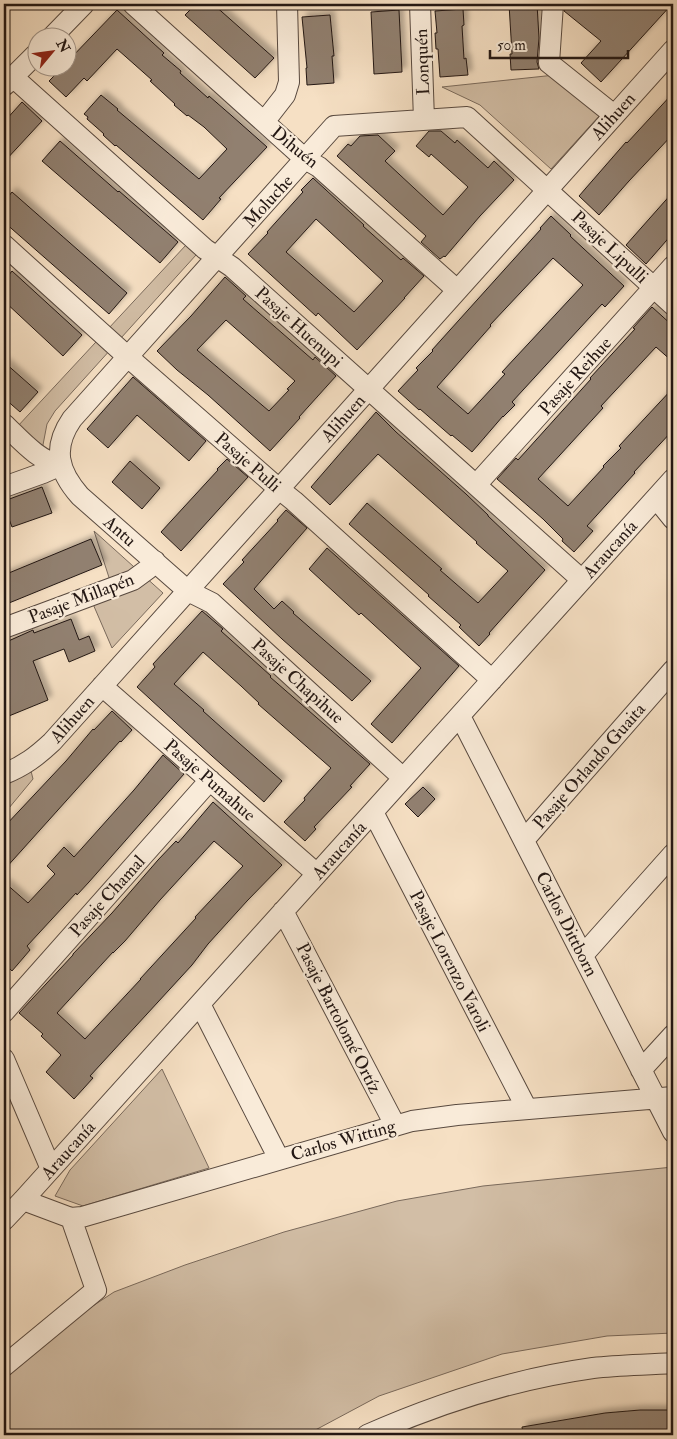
<svg xmlns="http://www.w3.org/2000/svg" width="677" height="1439" viewBox="0 0 677 1439" font-family="'IM FELL Double Pica',serif">
<style>
.green{fill:#d2bea6;stroke:#7a6a5c}
.building{fill:#91806f;stroke:#231713;fill-rule:evenodd;filter:url(#shadow)}
.lines{fill:none;stroke-linecap:round;stroke-linejoin:round}
.minor-casing{stroke:#58493f;stroke-width:22}
.minor{stroke:#f9ebd9;stroke-width:20}
.labels{text-anchor:middle;stroke-width:4.5;stroke-linejoin:round;paint-order:stroke}
.street-label{font-size:18px;fill:#231713;stroke:#f9ebd9}
</style>
<defs>
<filter id="shadow"><feDropShadow dx="4.5" dy="-4.5" stdDeviation="2.5" flood-color="#0004"/></filter>
</defs>
<rect width="100%" height="100%" fill="#f6e0c4"/>
<filter id="stains"><feTurbulence type="fractalNoise" baseFrequency=".004" numOctaves="4"/><feColorMatrix values="0 0 0 0 .2 0 0 0 0 .09 0 0 0 0 .02 0 0 0 .5 -.17"/></filter>
<radialGradient id="worn" r=".72"><stop offset=".6" stop-color="#630" stop-opacity="0"/><stop offset="1" stop-color="#630" stop-opacity=".3"/></radialGradient>
<path class="green" d="M555,75L600,115L551,169L480,105L442,87Z
M186,245L196,255L55,411L47,424L42,450L17,427Z
M94,531L163,593L112,648L93,604L114,593Z
M31,771L33,779L4,814V782Z
M162,1069L209,1168L83,1206L55,1196L70,1170Z
M673,1167V1333L607,1336L502,1354L379,1396L306,1435H4V1376L64,1325L114,1292L185,1265L284,1232L397,1201L483,1186Z"/>
<path class="building" d="M196,4H213L274,58L255,78L185,15Z
M509,4H537L539,38L537,62L539,69L511,70L510,54H512Z
M565,4H672L601,82L581,63L601,41L564,11Z
M463,9L464,25L462,26L464,59L466,58L468,75L440,77L438,49H436L435,33H437L435,11Z
M117,10L164,53L162,55L181,71L180,73L208,98L209,96L232,116L267,147L219,198L221,199L203,220L116,145L115,146L103,135L104,134L87,119L88,117L84,114L101,95L118,109L117,110L199,179L227,149L204,127L188,115L187,116L174,105L175,104L150,81L152,80L117,49L87,81L84,78L66,97L49,81L62,68H68V61Z
M399,10L402,72L374,74L371,12Z
M330,15L334,56H332L334,83L307,85L306,68H307L302,17Z
M673,93V134L629,181L599,215L579,196L626,142L627,143Z
M22,102L42,121L4,162V122Z
M429,131H441L455,143L457,140L488,168L494,161L514,180L480,216L445,257L444,256L440,259L421,242L426,236L337,156L348,144L351,146L360,136L378,135L395,151L385,161L443,215L468,187L431,154L429,157L416,146Z
M60,141L118,192L119,191L178,242L160,263L42,161Z
M313,178L364,225L363,226L401,260L403,258L424,276L404,298H405L357,350L318,313L316,316L248,254L268,233L267,232L303,192L301,190ZM316,219L383,281L354,312L286,252Z
M12,192L127,293L109,314L4,222V202Z
M673,192V233L646,264L626,245Z
M551,216L571,235L570,236L624,286L605,307L602,304L512,402L515,405L503,417V416L472,452L452,435L451,436L420,409L419,410L398,391L418,370L416,368L433,351L432,350L541,229L540,228ZM553,258L583,285L502,372L505,374L468,414L437,387L491,326L490,325Z
M12,271L82,335L63,356L4,301V281Z
M225,277L246,296L243,299L313,360L315,357L336,376L299,417L300,418L270,451L208,395L177,370L157,351L191,316ZM226,320L295,381L287,389L289,390L269,411L197,350Z
M652,307L673,326V362L656,347L601,406L603,408L538,479L568,506L604,467L603,466L621,448L619,446L673,388V430L634,472L635,473L587,526L593,531L574,552L562,541L563,539L543,519L497,479L516,458L518,460L591,379L590,378L635,329L633,328Z
M4,362L38,392L20,412L4,398Z
M133,377L206,441L189,461L137,415L108,448L87,429Z
M376,412L396,432L466,494L488,515V516L545,570L489,633L490,634L479,646L459,627L461,625L428,596L429,595L349,524L367,503L442,569L440,570L478,603L508,571L476,543L477,542L378,454L330,505L311,487Z
M227,459L248,477L181,551L161,532L218,470L217,469Z
M130,461L160,488L142,509L112,482Z
M42,487L52,513L12,527L4,506V501Z
M286,510L307,528L254,589L274,609L282,601L294,612L293,613L371,681L352,701L282,639L223,584L244,562L242,560L278,521L277,520Z
M91,539L102,565L9,603L4,590V575Z
M327,548L459,666L392,743L371,724L421,668L361,613L359,615L309,569Z
M202,611L223,629L221,631L271,676L270,677L370,764L350,786L352,787L314,827L316,829L305,841L284,822L305,800L304,798L331,768L258,704L259,703L241,686L203,652L174,684L204,710L203,711L222,728L282,781L264,802L212,756L137,687L155,667L153,664Z
M71,619L79,640L89,636L95,651L69,662L64,649L33,661L48,700L4,718V643L33,630L34,633Z
M112,711L132,730L121,742L120,741L4,870V827L66,761L93,729L94,730Z
M163,755L184,774L89,882L77,895L76,893L27,946L30,950L12,971L4,963V882L28,903L55,874L47,866L64,847L74,857L134,790Z
M423,787L435,799L418,817L405,804Z
M213,802L282,865L247,901L208,944L192,965L90,1076L93,1078L74,1099L46,1072L61,1055L41,1036L43,1034L19,1013L73,955V954L112,913L158,860L176,841L178,843ZM214,841L243,866L195,917L196,918L140,979H141L85,1039L57,1013L113,952V953L125,941L160,900Z
M673,1410V1434L523,1435L522,1427L605,1413L640,1410Z"/>
<g class="lines">
<defs>
<path id="minor" d="M133,4L305,159L319,167L457,290
M420,4L424,120
M553,4L549,63L614,115
M51,38L84,4
M13,77L205,249L232,267L582,580
M5,85L38,52
M264,122L285,95L289,82L287,4
M4,245L128,357L279,489L294,501L492,680
M4,424C20,439 39,462 61,465
M476,485L673,266
M4,487L43,473L61,465
M656,498L673,519
M4,628L133,580L148,569L155,561
M102,686L317,874
M460,716L673,1132
M4,774C24,766 37,756 52,742L673,50
M403,778L212,603L188,591L80,496C58,471 52,448 72,419L334,126L467,117L673,305
M373,812L527,1109
M524,840L673,670
M283,911L395,1125
M583,955L673,854
M200,1004L279,1159
M4,1012L210,780
M4,1059L51,1169
M641,1070L673,1035
M23,1200L71,1218L82,1217L412,1121L457,1115L673,1097
M4,1220L23,1200L673,479
M4,1366L96,1290L71,1218
M367,1435C439,1403 514,1379 593,1368C620,1365 646,1365 673,1363"/>
</defs>
<use href="#minor" class="minor-casing"/>
<use href="#minor" class="minor"/>
</g>
<g class="labels">
<g class="street-label">
<text transform="translate(422 62) rotate(-92)" y="6">Lonquén</text>
<text transform="translate(613 116) rotate(-48)" y="6">Alihuen</text>
<text transform="translate(295 147) rotate(39)" y="6">Dihuén</text>
<text transform="translate(268 201) rotate(-48)" y="6">Moluche</text>
<text transform="translate(610 247) rotate(43)" y="6">Pasaje Lipulli</text>
<text transform="translate(299 327) rotate(42)" y="6">Pasaje Huenupi</text>
<text transform="translate(575 376) rotate(-48)" y="6">Pasaje Reihue</text>
<text transform="translate(343 418) rotate(-48)" y="6">Alihuen</text>
<text transform="translate(248 462) rotate(41)" y="6">Pasaje Pulli</text>
<text transform="translate(120 531) rotate(41)" y="6">Antu</text>
<text transform="translate(610 549) rotate(-48)" y="6">Araucanía</text>
<text transform="translate(81 598) rotate(-21)" y="6">Pasaje Millapén</text>
<text transform="translate(298 681) rotate(42)" y="6">Pasaje Chapihue</text>
<text transform="translate(72 719) rotate(-48)" y="6">Alihuen</text>
<text transform="translate(589 766) rotate(-49)" y="6">Pasaje Orlando Guaita</text>
<text transform="translate(210 780) rotate(41)" y="6">Pasaje Pumahue</text>
<text transform="translate(339 850) rotate(-48)" y="6">Araucanía</text>
<text transform="translate(107 896) rotate(-48)" y="6">Pasaje Chamal</text>
<text transform="translate(567 924) rotate(63)" y="6">Carlos Dittborn</text>
<text transform="translate(450 961) rotate(63)" y="6">Pasaje Lorenzo Varoli</text>
<text transform="translate(339 1018) rotate(63)" y="6">Pasaje Bartolomé Ortíz</text>
<text transform="translate(343 1140) rotate(-16)" y="6">Carlos Witting</text>
<text transform="translate(68 1150) rotate(-48)" y="6">Araucanía</text>
</g>
</g>
<rect width="677" height="1439" fill="none" stroke="#f6e0c4" stroke-width="20"/>
<rect x="5" y="5" width="667" height="1429" fill="none" stroke="#231713" stroke-width="2.5"/>
<rect x="10" y="10" width="657" height="1419" fill="none" stroke="#231713"/>
<g transform="translate(52 52) rotate(61)"><circle r="24" fill="#f9ebd9" stroke="#a3968a"/>
<path d="M0-4L9 19L0 12L-9 19Z" fill="#8f2418"/>
<text y="-8" font-size="14" font-weight="bold" text-anchor="middle" fill="#231713">N</text>
</g>
<path d="M490 50v8h138v-8" fill="none" stroke="#231713" stroke-width="2.5"/>
<text x="497" y="50" font-size="15" fill="#231713" stroke="#f9ebd9" stroke-width="4" paint-order="stroke">50 m</text>
<rect width="100%" height="100%" filter="url(#stains)"/>
<rect width="100%" height="100%" fill="url(#worn)"/>
</svg>
